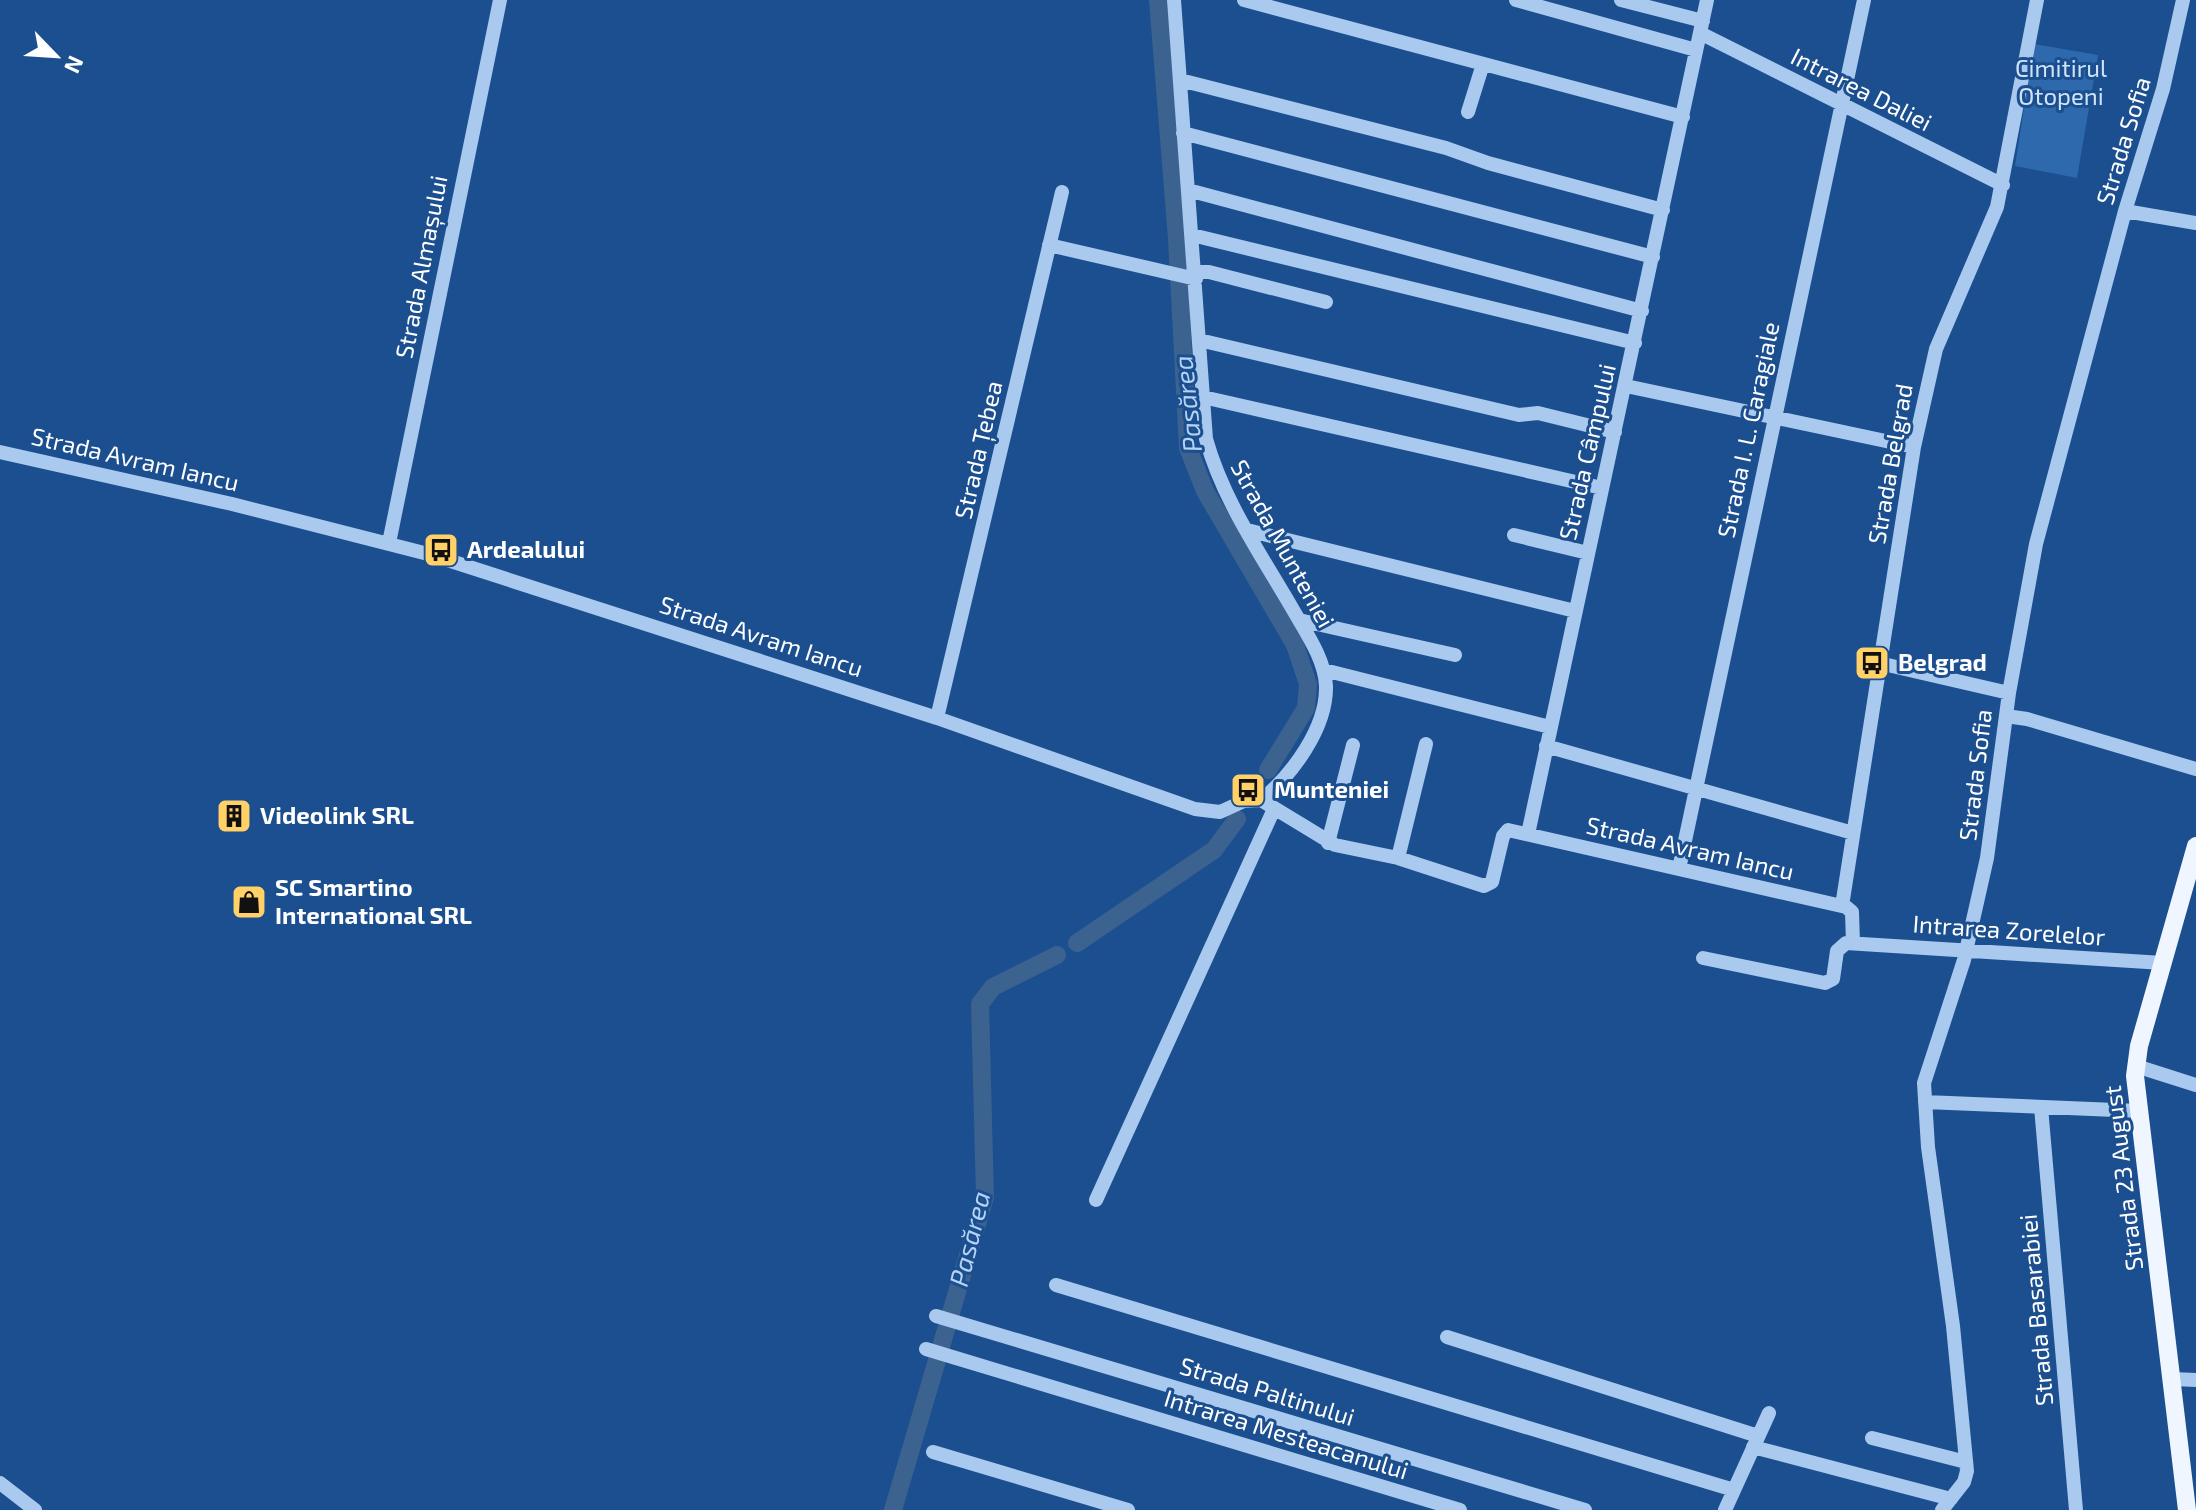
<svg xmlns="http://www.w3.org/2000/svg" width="2196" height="1510" viewBox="0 0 2196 1510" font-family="'Exo 2',sans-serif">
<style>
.green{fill:#2e69ad}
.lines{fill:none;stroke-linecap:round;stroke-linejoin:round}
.river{stroke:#3c6290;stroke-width:18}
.minor{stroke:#a9c9ee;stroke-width:14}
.major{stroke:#f0f6ff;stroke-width:18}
.labels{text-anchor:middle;stroke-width:6;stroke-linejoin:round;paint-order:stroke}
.park-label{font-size:24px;fill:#cfe3fa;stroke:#1b4f8f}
.street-label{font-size:24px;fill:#fff;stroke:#1b4f8f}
.poi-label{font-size:24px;font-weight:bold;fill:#fff;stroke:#1b4f8f;text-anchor:start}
.water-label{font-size:26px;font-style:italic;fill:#b5d3f5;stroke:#1b4f8f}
</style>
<rect width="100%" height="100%" fill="#1b4f8f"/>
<path class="green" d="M2034,44L2098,55L2077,178L2015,166Z"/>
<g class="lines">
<path class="river" d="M1158,0L1177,239L1188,448L1205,491L1295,645L1308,684L1306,708L1268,770
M1077,943L1214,850L1237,819
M893,1510L985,1197L980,1004L993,987L1057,955"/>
<path class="minor" d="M1174,0L1206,439C1223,500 1260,553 1292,608C1305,631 1325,659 1326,686C1327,728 1292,775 1261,800
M1244,0L1683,117
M1516,0L1696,50
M1621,0L1703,21
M1700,33L2003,185
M1180,80L1446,148L1488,163L1663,210
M1468,112L1483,64
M1183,133L1653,257
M1188,190L1642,311
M2125,211L2196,223
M1192,235L1635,343
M1049,245L1196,279
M1195,272H1209L1326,302
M1199,340L1519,415L1538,413L1615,432
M1626,386L1914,447
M1203,397L1602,488
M0,452L232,504L432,555L937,718L1195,809L1220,812L1244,801L1261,800L1335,845L1398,858L1484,886L1492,882L1503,836L1508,830L1846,907L1852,912L1853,943
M1247,530L1575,611
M1514,535L1588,553
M389,543L500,0
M1299,620L1455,655
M1879,663L2009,693
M1324,670L1550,727
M2006,716L2027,719L2196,769
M937,718L1062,192
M1546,746L1853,833
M1528,834L1707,0
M1328,843L1353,745
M1398,858L1426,744
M1679,869L1864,0
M1842,906L1914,447L1936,349L1997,207L2037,0
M1703,958L1825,983L1833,979L1837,951L1846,943L2163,963
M2136,1066L2196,1085
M1925,1102L2139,1111
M2041,1107L2076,1510
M1096,1200L1274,809
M1056,1285L1734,1490
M936,1316L1585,1510
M1447,1337L1758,1436
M926,1349L1460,1510
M2173,1379L2196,1380
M1872,1438L1966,1462
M1753,1447L1951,1499
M933,1452L1128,1510
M0,1483L35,1510
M1725,1510L1769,1413
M1942,1510L1964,1482L1967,1471L1953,1326L1928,1147L1924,1083L1964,960L1987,858L2009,693L2036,544L2125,211L2163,89L2183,0"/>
<path class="major" d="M2187,1510L2135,1076L2139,1046L2196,846"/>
</g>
<defs>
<symbol id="bus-square" viewBox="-11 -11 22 22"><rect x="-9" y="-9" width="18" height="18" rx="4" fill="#ffd166" stroke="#1b4f8f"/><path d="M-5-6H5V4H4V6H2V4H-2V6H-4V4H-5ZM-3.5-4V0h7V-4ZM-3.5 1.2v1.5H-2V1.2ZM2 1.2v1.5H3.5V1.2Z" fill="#111"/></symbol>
<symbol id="building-square" viewBox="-11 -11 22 22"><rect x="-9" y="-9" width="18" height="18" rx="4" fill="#ffd166" stroke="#1b4f8f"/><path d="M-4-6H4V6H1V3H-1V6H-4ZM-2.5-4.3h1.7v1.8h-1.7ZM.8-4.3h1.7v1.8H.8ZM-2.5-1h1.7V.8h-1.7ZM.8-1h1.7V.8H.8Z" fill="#111"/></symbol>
<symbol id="shop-square" viewBox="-11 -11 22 22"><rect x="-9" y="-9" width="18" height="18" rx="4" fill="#ffd166" stroke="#1b4f8f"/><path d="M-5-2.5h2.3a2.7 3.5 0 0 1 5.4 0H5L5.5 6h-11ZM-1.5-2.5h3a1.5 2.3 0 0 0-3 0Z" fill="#111"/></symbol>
</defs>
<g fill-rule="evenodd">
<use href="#bus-square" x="421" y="530" width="40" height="40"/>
<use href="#bus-square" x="1852" y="643" width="40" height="40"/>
<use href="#bus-square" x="1228" y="770" width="40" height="40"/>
<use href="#building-square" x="214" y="796" width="40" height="40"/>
<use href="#shop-square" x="229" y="882" width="40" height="40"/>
</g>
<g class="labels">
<g class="park-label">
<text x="2061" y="77">Cimitirul<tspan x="2061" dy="28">Otopeni</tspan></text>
</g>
<g class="street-label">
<text transform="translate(1861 90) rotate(27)" y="8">Intrarea Daliei</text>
<text transform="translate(2124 141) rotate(-73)" y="8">Strada Sofia</text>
<text transform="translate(422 267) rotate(-79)" y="8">Strada Almașului</text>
<text transform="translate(1749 430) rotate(-78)" y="8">Strada I. L. Caragiale</text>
<text transform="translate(979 450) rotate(-77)" y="8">Strada Țebea</text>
<text transform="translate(1588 452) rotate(-77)" y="8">Strada Câmpului</text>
<text transform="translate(135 460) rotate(13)" y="8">Strada Avram Iancu</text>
<text transform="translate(1891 464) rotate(-80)" y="8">Strada Belgrad</text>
<text transform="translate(1282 544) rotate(61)" y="8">Strada Munteniei</text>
<text transform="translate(761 637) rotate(18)" y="8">Strada Avram Iancu</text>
<text transform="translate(1976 775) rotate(-83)" y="8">Strada Sofia</text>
<text transform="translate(1690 849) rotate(13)" y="8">Strada Avram Iancu</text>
<text transform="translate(2009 931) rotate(4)" y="8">Intrarea Zorelelor</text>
<text transform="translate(2124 1178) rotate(-97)" y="8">Strada 23 August</text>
<text transform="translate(2037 1310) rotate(-95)" y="8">Strada Basarabiei</text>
<text transform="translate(1267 1392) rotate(17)" y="8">Strada Paltinului</text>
<text transform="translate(1286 1435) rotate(17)" y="8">Intrarea Mesteacanului</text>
</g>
<g class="poi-label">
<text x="467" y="558">Ardealului</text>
<text x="1898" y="671">Belgrad</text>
<text x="1274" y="798">Munteniei</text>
<text x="260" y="824">Videolink SRL</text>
<text x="275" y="896">SC Smartino<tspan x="275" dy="28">International SRL</tspan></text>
</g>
<g class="water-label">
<text transform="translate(1188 404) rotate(-96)" y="9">Pasărea</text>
<text transform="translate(970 1239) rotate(-76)" y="9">Pasărea</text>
</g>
</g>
<g transform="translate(56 56) rotate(115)" stroke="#1b4f8f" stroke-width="6" paint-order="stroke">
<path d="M0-6L14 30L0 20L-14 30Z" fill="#ffffff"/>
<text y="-12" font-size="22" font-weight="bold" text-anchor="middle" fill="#ffffff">N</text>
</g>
</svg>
